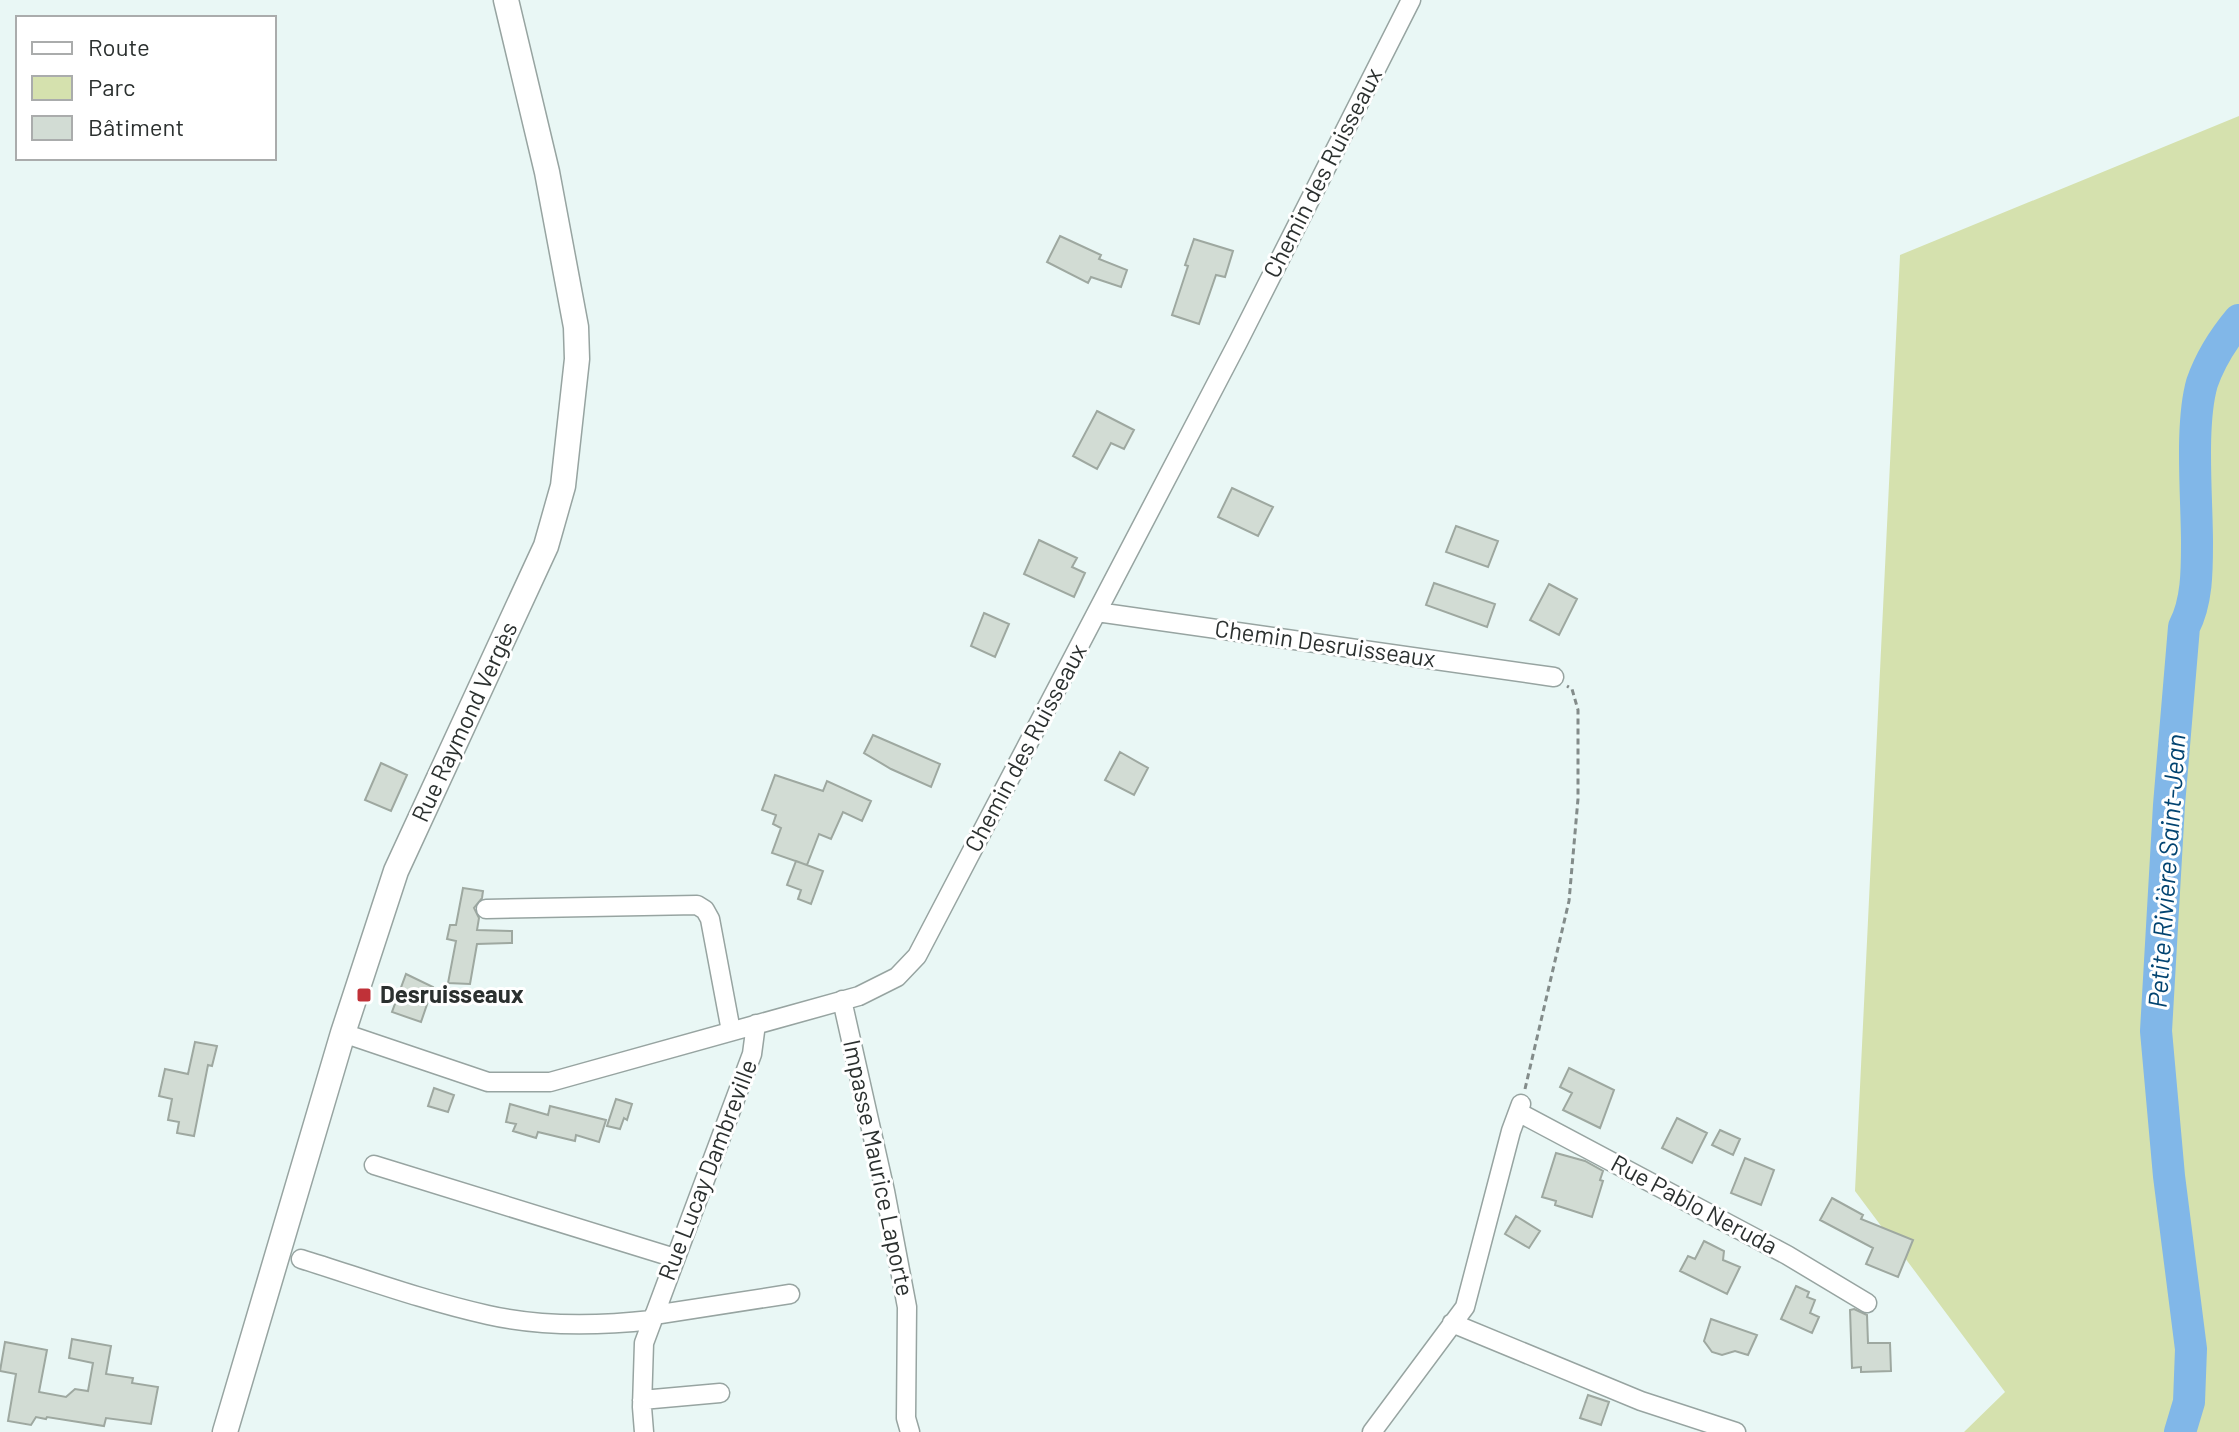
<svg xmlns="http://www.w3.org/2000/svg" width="2239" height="1432" viewBox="0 0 2239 1432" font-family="Barlow,sans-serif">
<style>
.green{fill:#d5e1ae}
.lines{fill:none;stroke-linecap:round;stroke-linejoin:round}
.river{stroke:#81b7e8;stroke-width:32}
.building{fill:#d2dcd4;stroke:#9ea8a0;stroke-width:2}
.minor-casing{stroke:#97a4a1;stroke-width:21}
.major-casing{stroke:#97a4a1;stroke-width:27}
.path{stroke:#838c8a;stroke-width:3;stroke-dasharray:6 4;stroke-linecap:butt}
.minor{stroke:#fff;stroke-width:18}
.major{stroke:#fff;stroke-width:24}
.poi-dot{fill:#c03138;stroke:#fff;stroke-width:3}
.labels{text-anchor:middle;stroke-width:6;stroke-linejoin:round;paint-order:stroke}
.street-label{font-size:24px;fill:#2b302f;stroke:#fff}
.poi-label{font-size:24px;font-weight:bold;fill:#2b302f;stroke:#fff;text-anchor:start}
.water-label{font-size:26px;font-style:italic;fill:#024471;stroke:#fff}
</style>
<rect width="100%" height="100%" fill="#e9f7f5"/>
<path class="green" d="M2239,116V1432H1964L2005,1392L1855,1191L1900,255Z"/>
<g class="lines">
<path class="river" d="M2180,1432L2189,1402L2191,1349L2169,1176L2156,1031L2169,805L2184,627C2197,602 2197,571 2197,543C2197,498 2190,425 2202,383C2210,360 2224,338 2239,320"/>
</g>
<path class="building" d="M1060,236L1101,255L1099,259L1127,270L1121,287L1091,277L1088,283L1047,262Z
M1194,239L1233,251L1225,277L1216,275L1199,324L1172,315L1188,266L1185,265Z
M1097,411L1134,430L1124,449L1111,443L1097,469L1073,456Z
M1232,488L1273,507L1258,536L1218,517Z
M1456,526L1498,541L1488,567L1446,552Z
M1039,540L1077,558L1072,567L1085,573L1074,597L1024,574Z
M1434,583L1495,604L1487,627L1426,605Z
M1549,584L1577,599L1559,635L1530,620Z
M984,613L1009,624L995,657L971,646Z
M873,735L940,764L931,787L891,769L864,753Z
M1120,752L1148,768L1134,795L1105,780Z
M381,763L407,775L391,811L365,800Z
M775,775L823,791L827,781L871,801L862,821L843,812L831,839L819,834L807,865L772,853L781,828L773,824L776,815L762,810Z
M796,861L823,871L811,904L798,899L801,890L787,885Z
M463,888L483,891L482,898L474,908L479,918L477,930L512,931V943L477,944L470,984L448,983L456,941L447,939L450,925H456Z
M406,974L433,987L421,1022L392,1012Z
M195,1042L217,1046L212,1066L208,1065L194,1136L177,1133L179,1122L168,1120L172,1099L159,1096L165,1069L188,1074Z
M1569,1068L1614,1090L1600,1128L1563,1110L1572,1093L1560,1087Z
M434,1088L454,1095L448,1112L428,1106Z
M616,1099L632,1104L627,1120L624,1118L620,1129L607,1126Z
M510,1104L548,1115L550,1106L606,1120L599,1142L576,1135L575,1141L538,1132L536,1138L513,1131L516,1124L506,1122Z
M1677,1118L1707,1133L1692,1163L1662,1148Z
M1720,1130L1740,1139L1733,1155L1712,1145Z
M1556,1153L1585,1161L1603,1171L1600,1180L1603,1181L1592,1217L1555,1205L1556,1201L1542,1197Z
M1745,1158L1774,1170L1761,1205L1731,1193Z
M1832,1198L1863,1215L1861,1219L1913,1240L1898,1277L1866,1264L1873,1248L1820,1220Z
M1516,1216L1540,1231L1529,1248L1505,1234Z
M1704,1241L1724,1251L1723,1260L1740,1267L1727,1294L1680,1271L1688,1256L1695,1259Z
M1796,1286L1809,1292L1807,1297L1815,1300L1810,1313L1819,1317L1812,1333L1781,1319Z
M1854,1309L1867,1315L1868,1343H1890L1891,1371L1861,1372V1367L1852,1368L1850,1310Z
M1711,1319L1757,1335L1748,1355L1735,1351L1722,1355L1712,1352L1704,1341Z
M72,1339L111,1346L106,1374L133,1378L132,1383L158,1387L151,1424L106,1418L104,1426L47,1417L46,1419L36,1417L31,1425L8,1421L16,1374L0,1371L5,1342L47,1350L39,1392L66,1397L75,1389L88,1391L93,1363L69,1358Z
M1588,1395L1609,1402L1601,1425L1580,1418Z"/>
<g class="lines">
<defs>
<path id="minor" d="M1097,612L1554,677
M486,909L697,905L705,910L710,919L731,1031
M842,1000L885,1191L907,1307L906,1418L910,1432
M343,1033L488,1082H550L859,996L897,977L917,956L1238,342L1411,0
M1518,1112L1787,1255L1867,1303
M374,1165L675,1258
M301,1259C362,1278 425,1301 488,1315C541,1327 598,1326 652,1320
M654,1315L790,1294
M1452,1323L1641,1401L1736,1432
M642,1400L720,1393
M644,1432L642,1407L644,1343L752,1054L756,1024
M1372,1432L1465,1307L1511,1131L1521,1104"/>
<path id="major" d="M225,1432L343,1033L396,871L546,546L563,486L577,359L576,327L547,172L506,0"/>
</defs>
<use href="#minor" class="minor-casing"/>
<use href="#major" class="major-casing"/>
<path class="path" d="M1525,1089L1569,901L1578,799V710L1572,689L1567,686"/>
<use href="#minor" class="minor"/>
<use href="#major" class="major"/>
</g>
<rect class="poi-dot" x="356" y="987" width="16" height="16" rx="4"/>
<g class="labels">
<g class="street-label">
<text transform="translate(1323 173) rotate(-63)" y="8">Chemin des Ruisseaux</text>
<text transform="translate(1325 644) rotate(8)" y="8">Chemin Desruisseaux</text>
<text transform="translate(465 722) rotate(-65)" y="8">Rue Raymond Vergès</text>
<text transform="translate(1026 748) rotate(-62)" y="8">Chemin des Ruisseaux</text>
<text transform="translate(878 1168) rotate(78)" y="8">Impasse Maurice Laporte</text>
<text transform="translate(708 1170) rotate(-69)" y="8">Rue Lucay Dambreville</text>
<text transform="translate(1694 1205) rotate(28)" y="8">Rue Pablo Neruda</text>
</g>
<g class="poi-label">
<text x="380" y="1003">Desruisseaux</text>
</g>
<g class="water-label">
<text transform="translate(2167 871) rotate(-86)" y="9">Petite Rivière Saint-Jean</text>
</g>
</g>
<rect x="16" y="16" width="260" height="144" fill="#ffffff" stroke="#aaacac" stroke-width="2"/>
<rect x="32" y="42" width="40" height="12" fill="#ffffff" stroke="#aaacac" stroke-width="2"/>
<text x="88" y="56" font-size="24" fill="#2b302f">Route</text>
<rect x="32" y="76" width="40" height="24" fill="#d5e1ae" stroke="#aaacac" stroke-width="2"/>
<text x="88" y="96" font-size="24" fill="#2b302f">Parc</text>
<rect x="32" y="116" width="40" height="24" fill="#d2dcd4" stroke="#aaacac" stroke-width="2"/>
<text x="88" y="136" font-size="24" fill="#2b302f">Bâtiment</text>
</svg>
